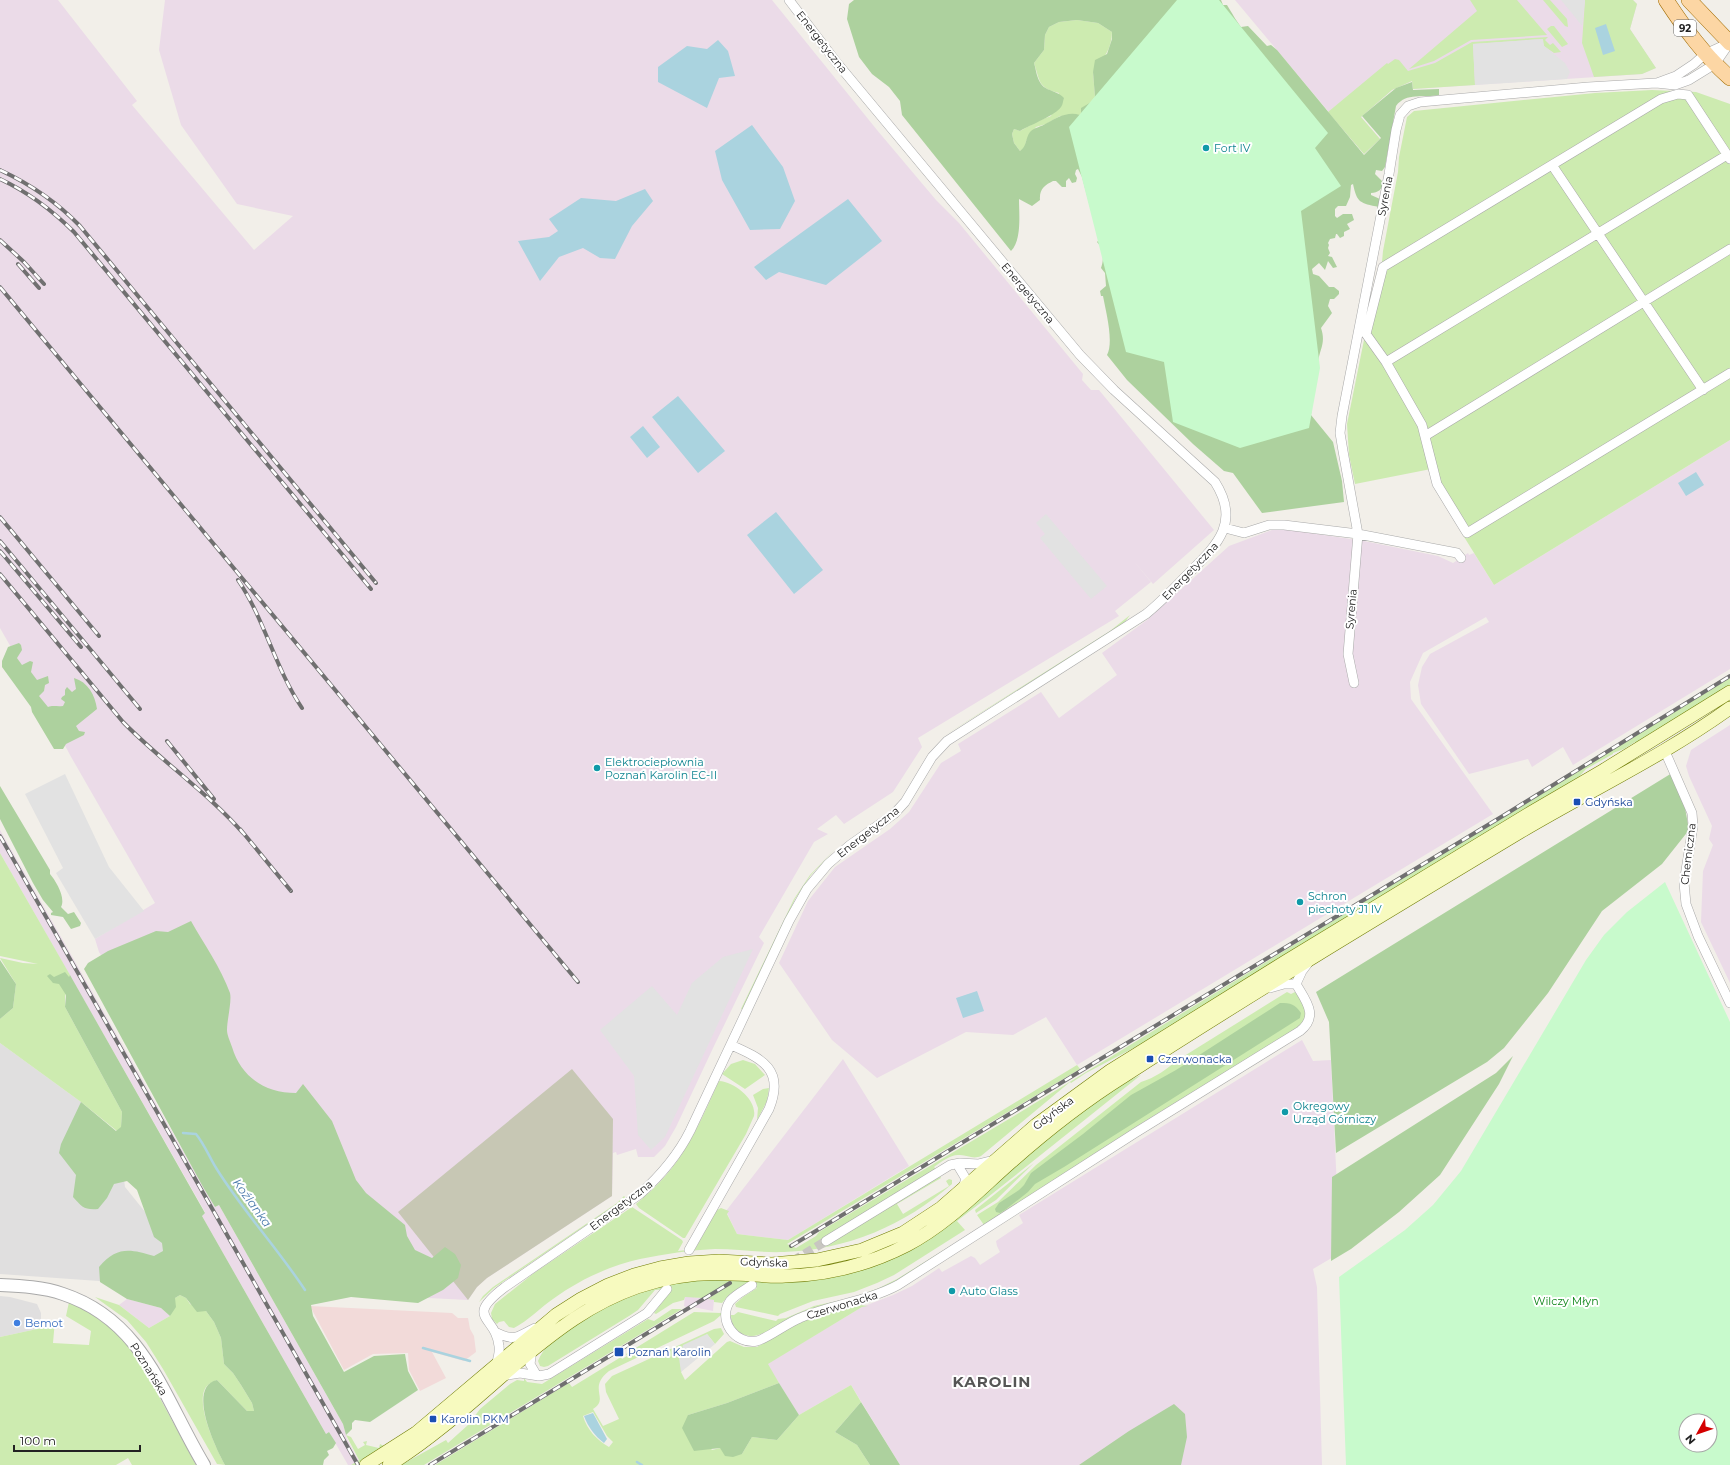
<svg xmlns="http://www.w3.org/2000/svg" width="1730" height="1465" viewBox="0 0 1730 1465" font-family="Montserrat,sans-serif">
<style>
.residential{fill:#e0dfdf}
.commercial{fill:#f2dad9}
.industrial{fill:#ebdbe8}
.construction{fill:#c7c7b4}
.grass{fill:#cdebb0;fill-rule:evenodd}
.forest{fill:#add19e;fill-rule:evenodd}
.park{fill:#c8facc;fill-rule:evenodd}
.parking{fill:#e2e2e2}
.water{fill:#aad3df}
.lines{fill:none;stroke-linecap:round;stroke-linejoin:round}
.stream{stroke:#aad3df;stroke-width:2.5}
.minor-tunnel{stroke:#c8c6c1;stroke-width:9;stroke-dasharray:9 4.5;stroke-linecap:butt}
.minor-casing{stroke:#a9a9a9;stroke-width:10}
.tertiary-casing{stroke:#a9a9a9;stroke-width:14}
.secondary-casing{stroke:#707d05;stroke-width:14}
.primary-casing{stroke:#a06b00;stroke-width:16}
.minor{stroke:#fff;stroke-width:9}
.tertiary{stroke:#fff;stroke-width:12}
.secondary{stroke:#f7fabf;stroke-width:13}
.primary{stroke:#fcd6a4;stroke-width:15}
.rail-casing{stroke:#707070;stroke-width:4}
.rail{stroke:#fff;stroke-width:2.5;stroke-dasharray:8;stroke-linecap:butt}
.culture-dot{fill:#0f9aa8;stroke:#fff;stroke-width:1.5}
.transit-dot{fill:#1a4fb4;stroke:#fff;stroke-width:1.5}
.shop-dot{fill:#3f7fe0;stroke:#fff;stroke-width:1.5}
.labels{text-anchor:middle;stroke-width:4;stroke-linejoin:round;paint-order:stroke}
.shield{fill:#fff;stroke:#646464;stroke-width:1}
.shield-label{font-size:10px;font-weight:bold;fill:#222}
.street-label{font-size:11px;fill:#222;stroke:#fff}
.culture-label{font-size:11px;fill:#0d838f;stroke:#fff;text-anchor:start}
.transit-label{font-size:11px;fill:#164399;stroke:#fff;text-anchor:start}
.park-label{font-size:11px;fill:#0c8416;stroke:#fff}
.shop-label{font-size:11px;fill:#366cbe;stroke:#fff;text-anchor:start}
.water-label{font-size:12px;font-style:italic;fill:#4a7aab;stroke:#fff}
.district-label{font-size:15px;font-weight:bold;letter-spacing:1px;fill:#555;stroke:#fff}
</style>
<rect width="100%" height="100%" fill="#f2efe9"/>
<path class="residential" d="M0,1043L81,1102L118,1134L125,1187L179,1254L113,1282L0,1274Z
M0,1296L10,1297L37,1304L41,1313V1320L37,1329L0,1337Z"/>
<path class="commercial" d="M310,1306L452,1313L458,1318H468L470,1329L474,1336L476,1352L464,1361L432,1352L446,1378L420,1391L409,1370L408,1353L373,1354L344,1370Z"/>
<path class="industrial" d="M0,0H58L137,101L132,105L254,250L293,216L237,204L181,125L159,50L165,0H772L877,130L936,200L959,223L1083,374L1082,380L1091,390H1099L1214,530L1153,584L1132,559L1151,582L1115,611L1119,616L918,738L922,747L893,792L844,824L836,815L817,829L828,834L814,842L759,937L764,943L714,1046L676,1127L665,1146L654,1157H638L636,1149L617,1155L616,1152L613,1153L612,1196L487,1278L477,1287L468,1300L369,1295L144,1022L99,952L95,939L155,903L70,755L41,700L0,628Z
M1235,0H1633L1637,4L1630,29L1656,68L1642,74L1413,89L1412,81L1392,90L1361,117L1380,139L1364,154Z
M1730,440V669L1573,765L1563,747L1532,767L1528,759L1469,774L1421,704L1418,685L1422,667L1430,654L1489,622L1486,617L1423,653L1410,682L1411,699L1493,814L1077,1065L1046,1017L1013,1035L966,1032L877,1078L832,1040L779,963L808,901L835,867L890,829L909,812L941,763L961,751L958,744L1041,692L1059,718L1117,675L1102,653L1147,620L1229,546L1277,528L1364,541L1438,556L1453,563L1468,553L1469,555L1474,553L1494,585Z
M1730,725V983L1701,922L1703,871L1713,845L1709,839L1712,826L1689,776L1686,766L1691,750Z
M0,830L204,1188L215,1207L219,1205L343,1424L347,1439L359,1461L351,1465H348L329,1432L326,1434L202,1216L205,1212L0,853Z
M1302,1040L1313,1061L1331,1060L1340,1253L1313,1269L1317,1287L1322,1465H900L851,1385L799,1415L767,1364L862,1307L893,1295L912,1286L939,1268L942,1272L971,1256L975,1258L980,1265L1000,1252L997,1246L996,1241L1023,1223L1019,1215Z
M843,1059L909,1166L788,1240L737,1234L726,1211Z
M709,1294L710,1297L708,1298L714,1299L713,1311L693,1307L685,1313L683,1310L688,1308L684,1306L685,1296L703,1298Z
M127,1299L161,1308L170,1316L149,1328L119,1305Z"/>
<path class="construction" d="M572,1069L613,1119L612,1196L487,1278L477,1287L468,1300L398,1212Z"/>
<path class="grass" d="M1470,0H1517L1547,35L1471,40L1434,61L1409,69L1477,11Z
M1543,0H1550L1567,19L1568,27L1565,26Z
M1585,0H1633L1637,4L1630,29L1656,68L1642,74L1594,77L1582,43Z
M1077,20L1098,23L1112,32C1112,49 1103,59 1093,72L1095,97L1080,115L1060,116L1046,124L1036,127L1026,141L1025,148L1020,151L1014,143L1012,134L1014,129L1020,131L1038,121L1051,116L1059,93C1038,88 1040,81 1034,63L1044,50L1045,35L1049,27L1059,22Z
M1551,26H1554L1568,44L1562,47L1547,29Z
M1548,37L1545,40L1550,45L1553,43L1561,52L1554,53L1544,46L1542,39L1473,44L1475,85L1413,89L1412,81L1392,90L1361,117L1380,139L1364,154L1328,112L1387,63L1388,64L1395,59L1399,60L1408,71L1435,63L1472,42Z
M1652,90L1696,92L1730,104V440L1494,585L1461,532L1431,469L1355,484L1349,455L1347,424L1364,340L1382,262L1383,251L1398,172L1399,157L1407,117L1414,111L1595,93Z
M1130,615L1125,622L1106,635L942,737L1110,631Z
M1730,678V686L1636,744L1635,742L1624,749L1613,753V754L1586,769L1577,779L1147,1041L1086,1073L1071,1083L1070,1082L981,1156C972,1160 967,1154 958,1155C950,1155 941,1162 934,1167L936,1169L822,1239L940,1176L941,1178L897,1204L903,1214L949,1186L946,1181L949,1179L952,1180V1184C905,1225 847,1250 784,1252C761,1253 738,1249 715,1249C690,1250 665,1254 640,1259C609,1266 579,1280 553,1299C540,1308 528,1321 514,1328L509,1327L504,1321L499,1322L497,1324L492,1319L491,1313L495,1304L534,1273L632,1207L682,1240L683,1242L678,1251L695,1249L717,1210L721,1208L729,1211L727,1214L737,1234L788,1240L1077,1065L1080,1069L787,1244L796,1248L816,1236L819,1232L1014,1116Z
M836,848L811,875L795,899L743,1010L741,1009L794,899L810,875Z
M0,853L70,975L65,997V1007L122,1112L121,1128L117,1131L81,1102L0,1043V1019L13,1008L16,984L0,958L23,963L38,964L0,956Z
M1287,992L1291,994L1295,992C1304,1003 1310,1016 1299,1027L1142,1123L984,1225L977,1215L998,1202L1036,1165L1141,1082C1154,1078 1169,1069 1177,1059L1181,1058Z
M743,1060L755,1064L765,1075L745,1089L722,1074L731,1064Z
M1141,1075C1080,1123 1018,1174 957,1221L965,1230L894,1275L877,1283L854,1292L813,1301L780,1314L778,1316L736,1307L735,1304L743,1297L757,1288L748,1283L730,1294L722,1303L714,1302V1300L708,1299L731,1284L728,1283L703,1298L685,1297L684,1300L673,1303L656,1314L654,1313L672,1289L655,1290L638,1310L629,1316L548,1366L544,1367L540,1366L538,1361C543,1348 552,1342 562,1334C598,1307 638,1291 682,1282L877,1263L1041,1144L1089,1107L1121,1084Z
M719,1081C735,1082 757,1100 754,1116L746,1134L685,1238H683L639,1208L636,1204C682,1167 695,1133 719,1081Z
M769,1088L767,1101L757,1120L758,1108L753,1095L763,1089Z
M1034,1163L996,1200L976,1213L975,1210Z
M624,1196L626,1198L494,1288L479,1302L483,1296L493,1287L617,1203Z
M968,1235L898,1280C866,1298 829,1301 796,1315C784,1320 765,1336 752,1336C740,1336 731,1327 731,1315H734L738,1312L776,1321L778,1319L786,1318L814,1306L855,1297L879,1288L897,1279Z
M180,1295L186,1298L190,1304L206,1311L214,1322L221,1338L224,1364L233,1373L241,1385L252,1403L254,1411H247L217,1380C214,1381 210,1383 208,1385C192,1399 217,1450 225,1465L217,1464L163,1369L146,1342L127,1320L95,1297L119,1305L149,1328L170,1316L175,1298Z
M69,1302L87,1311L111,1328L122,1338L141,1363L196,1465H132L128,1458L116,1465H0V1337L37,1329L41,1320H55L53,1343L89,1345L91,1331L66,1316Z
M860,1305L868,1306L862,1307L768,1364L779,1383L727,1403L688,1415L712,1450L720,1448L742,1454L752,1437L777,1440L799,1415L851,1385L861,1402L835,1432L857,1445L870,1465H435L564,1386L569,1383L572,1387L621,1357L622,1359L627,1356L626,1354L694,1312L721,1313V1315L714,1321L609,1371C587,1388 610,1399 593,1409L603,1426L619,1419L606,1392L605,1384L612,1376L714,1329L721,1328L724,1334L715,1344L707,1334L681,1372L685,1380L727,1342L730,1341L744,1347H757L796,1324L820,1315ZM593,1412L607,1436L613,1442L609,1447C597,1440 587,1430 583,1416Z
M672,1309H682L424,1465H401L446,1440L448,1443L468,1425L480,1409L510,1384L517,1380L524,1381V1378L527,1382L542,1384L648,1319L654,1321Z
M346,1435L351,1437L358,1449L365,1445L363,1442L367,1441L366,1445L379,1448L380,1444L384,1446L355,1465H351L359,1460Z"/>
<path class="forest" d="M854,0H1221L1223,5H1227C1232,13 1235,19 1241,27L1248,26L1267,46L1271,45L1277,50L1364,155L1381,138L1362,116L1396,88L1412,82L1413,90L1439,89V95C1424,98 1406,92 1396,106L1385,167L1382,171L1376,170L1375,174L1383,182C1383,189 1378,193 1371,193V195L1380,199L1379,207C1360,203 1357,203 1353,184L1351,185L1350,197L1346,206H1338L1335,209V216L1337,218L1343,214H1352L1354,220L1347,224L1350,229L1344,232V236L1340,238L1337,234H1336L1335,238L1330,239L1328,243L1329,245L1328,248L1330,253L1328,256L1332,257L1337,267L1333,268L1328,261L1325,270L1319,263L1312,269L1313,274L1319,276L1329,287H1334L1339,291V294L1334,299H1330L1328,306L1332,313L1321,328C1326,343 1320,348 1318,362C1315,379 1313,397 1311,415L1333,442L1342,481L1344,502L1262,513L1233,473L1224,471L1193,444L1127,380L1107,355C1114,342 1106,312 1103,296H1101L1100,291L1106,286L1105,273L1101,268C1104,260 1104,249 1097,242L1099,240L1082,177L1078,169L1076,170L1075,174L1077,178L1076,182L1072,183L1069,178L1066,181V187H1062L1056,181H1053C1045,185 1039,189 1040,200L1032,206L1019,199C1019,214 1022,240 1011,251L902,115L900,101L889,87L872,74L859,57L847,19L849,4ZM1077,20L1098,23L1112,32V39L1107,54L1095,60L1093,72L1095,97L1093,101L1081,108V114L1080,115C1067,111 1057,118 1047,123C1041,127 1035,127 1030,132C1025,139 1027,146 1020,151L1014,143L1012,134L1014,129L1020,131C1030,125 1056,115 1061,107C1063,105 1063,100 1064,98C1059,93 1056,93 1050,90C1037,86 1037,73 1034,63L1044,50L1045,35L1049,27L1059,22Z
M19,643L21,645L22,650L17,658L22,665L30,661L33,662L31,672L37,680L48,676L49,683L45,685L44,691L39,696L48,707C53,705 57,707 63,706L65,702L61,699L62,697L65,695V690L67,687L72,692L76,689L74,678C88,682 95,695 97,709L76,726L79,731L85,732L84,735L66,744L63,749H54L32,712L31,707L2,667V661L8,647Z
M1672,773L1684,802L1689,830L1662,864L1602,911L1548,993L1504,1048L1487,1062L1336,1153L1329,1022L1316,992Z
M0,786L50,870V874C56,881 66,898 61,907L68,914L74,912L81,923L80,926L71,929L63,917L51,915V913L53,912L43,900L33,883L0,819Z
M191,921C204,944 221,968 230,993C232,1001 227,1020 227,1030C227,1035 230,1041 232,1047C241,1077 265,1093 296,1093L303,1084L332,1121L356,1180L366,1193L405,1225L407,1236L415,1250L432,1258L445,1247L455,1254L461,1265L458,1278L443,1290L418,1303L351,1297L311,1305L313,1316L344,1372L374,1356L405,1354L408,1371L418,1390L370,1422L355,1420L352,1423V1429L346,1435L343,1424L219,1205L215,1207L203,1187L84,969L88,963L108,951L156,931L168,932Z
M0,960L16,984L13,1008L0,1019Z
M65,972L69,977L70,975L205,1213L202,1216L326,1434L329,1432L336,1443L333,1448L327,1451L329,1455L324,1460L323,1465H225C216,1449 186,1387 217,1380L247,1411H254L252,1403L241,1385L233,1373L224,1364L221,1338L214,1322L206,1311L197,1312L186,1298L180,1295L175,1298L176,1307L170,1316L161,1308L127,1299L100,1282L99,1267C117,1246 130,1249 154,1256L163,1251L162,1243L154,1237L137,1190L127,1181L114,1184L107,1198L98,1209C84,1210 82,1207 73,1197L76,1175L59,1153L61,1144L81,1102L116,1131L121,1127L122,1112L65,1007L66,995L59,984L53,983L47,976L50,974L54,977Z
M1280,1003C1291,1003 1295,1004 1301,1013L1300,1018L1064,1167L1035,1184L1028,1192L1005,1210L1000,1213L996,1212L995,1209L999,1203L1019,1190L1024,1185L1031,1173L1083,1134L1131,1095L1176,1070Z
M1513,1056L1499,1084L1440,1175L1399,1212L1351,1249L1331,1261L1332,1177L1496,1073Z
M779,1383L799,1415L777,1440L752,1437L742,1454L733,1457L725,1456L720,1448L694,1451L682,1428L688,1415L727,1403Z
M861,1402L900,1465H870L857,1445L835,1432Z
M1174,1404L1185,1414L1187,1437L1181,1465H1079L1129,1431Z"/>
<path class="park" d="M1177,0H1219L1328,133L1315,148L1341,186L1301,211L1320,368L1309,428L1240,448L1173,422L1164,362L1126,352L1069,127Z
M1665,882L1730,1022V1465H1346L1339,1277L1405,1230L1433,1205L1461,1171L1586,960L1604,935L1627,912ZM1686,1421H1710V1445H1686Z"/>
<path class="parking" d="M1561,0H1585L1582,26L1575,17Z
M1543,39L1544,46L1565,63L1570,72L1567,79L1475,85L1473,44Z
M1046,514L1107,586L1091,599L1040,538L1045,534L1036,523Z
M65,774L109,867L144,911L95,939L56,873L63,868L25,794Z
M753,949L665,1137L651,1150L638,1135L634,1076L600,1030L652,986L677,1015L692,983L723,957Z
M707,1334L715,1344L681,1372L679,1358L683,1345Z"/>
<path class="water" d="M1606,24L1615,51L1603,55L1595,28Z
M718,40L728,51L735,76L719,78L707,108L658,82V67L687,46L707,49Z
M752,125L783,167L795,201L780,229L750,230L722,180L715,151Z
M645,189L653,201L632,226L615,259L600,258L583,248L559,257L540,281L518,241L549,237L558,231L549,219L581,198L616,201Z
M848,199L882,241L826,285L779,272L766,280L754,267Z
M678,396L725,451L698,473L652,417Z
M643,426L660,447L647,458L630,437Z
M1696,472L1704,485L1686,496L1678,483Z
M776,512L823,570L794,594L747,535Z
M977,991L984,1011L963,1018L956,998Z
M593,1413L607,1439L604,1443C595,1436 588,1427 584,1416Z"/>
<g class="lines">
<path class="stream" d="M183,1133L196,1134C205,1145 210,1159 218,1171C244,1212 278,1249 305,1290
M423,1348L470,1361
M637,1462L642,1465"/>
<path class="minor-tunnel" d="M793,1261L826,1241"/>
<defs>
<path id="minor" d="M1657,83L1676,76L1694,64L1705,54L1729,43
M1730,159L1688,95L1678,94L1661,99L1383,267L1366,334L1386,362L1422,425L1437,484L1467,533L1730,373
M1552,165L1703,390
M1386,362L1727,155
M1425,436L1730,249
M1225,528L1244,533L1269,525H1284L1358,534L1457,553L1461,558
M1354,683L1348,654L1358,534L1343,451L1340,433L1342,416L1389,174L1396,130L1400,115L1408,106L1420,102L1588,87L1656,83L1675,85L1689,80L1715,64L1730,42
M1664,749L1692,813L1693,826L1684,883L1686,904L1698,936L1730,1003
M1296,984L1302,971L1308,963
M1270,988L1284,984H1296
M957,1164L966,1179L962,1190
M826,1241L950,1165L960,1163L978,1164L994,1160
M689,1250L769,1109C785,1070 763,1059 731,1045
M752,1285C745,1290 736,1294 730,1301C717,1320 735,1345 757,1341C768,1338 787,1323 800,1318C832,1304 866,1302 898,1285L1135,1133L1300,1031C1319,1016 1306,1001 1296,984
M495,1332C516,1342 516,1337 535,1328
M532,1350L530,1364L537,1376
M496,1365C498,1359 500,1353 499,1346C496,1315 463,1319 505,1287L640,1194C661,1175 678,1155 690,1131L789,921L807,889L828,864L850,845L894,814L905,802L932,757L947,741L1146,614C1161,602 1174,588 1188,574C1217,545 1241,523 1215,482L1114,390L1080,355L837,63L789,0
M502,1376L520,1373L539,1376L549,1374L647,1313L667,1289"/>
<path id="tertiary" d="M0,1285C21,1286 43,1287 63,1294C145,1321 164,1399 204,1465"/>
<path id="secondary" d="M366,1465L416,1433L556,1315L581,1299L608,1285L634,1275L660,1268L689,1263L719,1261L772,1264L817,1260L862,1250L903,1233L941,1208L1036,1125L1110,1071L1285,962L1532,812L1604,770L1730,692
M389,1465C436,1436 476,1398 518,1362C555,1331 591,1303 637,1287C667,1277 699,1272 730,1274C749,1274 767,1277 785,1276C827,1275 870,1264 907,1245C947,1224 977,1192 1011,1162C1046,1131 1084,1101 1124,1076C1254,992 1387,912 1520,832C1589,791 1665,755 1730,708"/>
<path id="primary" d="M1666,0C1685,29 1704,55 1730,78
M1689,0L1730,43"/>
</defs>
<use href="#minor" class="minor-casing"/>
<use href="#tertiary" class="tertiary-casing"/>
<use href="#secondary" class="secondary-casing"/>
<use href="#primary" class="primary-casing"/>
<use href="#minor" class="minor"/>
<use href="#tertiary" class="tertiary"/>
<use href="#secondary" class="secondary"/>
<use href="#primary" class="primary"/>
<defs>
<path id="rail" d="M0,170C30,184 57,202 80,226L376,583
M0,179C28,192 52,210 74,232L371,589
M0,240L24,262L44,284
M18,264L39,288
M0,287L578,982
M0,517L99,636
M0,541L140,709
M0,551L81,647
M0,574L123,722C161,761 207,792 243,833
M238,580C265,620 275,668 302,708
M167,741L214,799
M240,829L291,891
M0,836L358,1465
M791,1246L1506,814L1730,676
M430,1465L730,1283"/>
</defs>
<use href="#rail" class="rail-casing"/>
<use href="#rail" class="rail"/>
</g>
<g class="culture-dot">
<circle cx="1206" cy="148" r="4"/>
<circle cx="597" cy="768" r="4"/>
<circle cx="1300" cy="902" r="4"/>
<circle cx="1285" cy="1112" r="4"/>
<circle cx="952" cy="1291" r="4"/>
</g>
<g class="transit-dot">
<rect x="1573" y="798" width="8" height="8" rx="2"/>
<rect x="1146" y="1055" width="8" height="8" rx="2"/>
<rect x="614" y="1347" width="10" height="10" rx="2"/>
<rect x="429" y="1415" width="8" height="8" rx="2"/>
</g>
<circle class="shop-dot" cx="17" cy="1323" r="4"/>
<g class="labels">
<rect class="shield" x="1674" y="20" width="22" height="16" rx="3"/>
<g class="shield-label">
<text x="1685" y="32">92</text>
</g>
<g class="street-label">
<text transform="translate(822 42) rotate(52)" y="4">Energetyczna</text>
<text transform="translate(1385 196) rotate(-79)" y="4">Syrenia</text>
<text transform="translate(1028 293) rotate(50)" y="4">Energetyczna</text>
<text transform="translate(1190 571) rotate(-46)" y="4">Energetyczna</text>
<text transform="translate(1351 609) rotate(-85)" y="4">Syrenia</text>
<text transform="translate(868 832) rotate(-38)" y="4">Energetyczna</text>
<text transform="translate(1688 854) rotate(-83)" y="4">Chemiczna</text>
<text transform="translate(1053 1113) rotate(-37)" y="4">Gdyńska</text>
<text transform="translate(621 1205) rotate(-37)" y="4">Energetyczna</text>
<text transform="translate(764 1262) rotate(2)" y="4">Gdyńska</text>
<text transform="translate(842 1305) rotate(-17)" y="4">Czerwonacka</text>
<text transform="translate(149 1369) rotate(58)" y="4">Poznańska</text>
</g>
<g class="culture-label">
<text x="1214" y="152">Fort IV</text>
<text x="605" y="766">Elektrociepłownia<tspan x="605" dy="13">Poznań Karolin EC-II</tspan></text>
<text x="1308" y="900">Schron<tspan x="1308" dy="13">piechoty J1 IV</tspan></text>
<text x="1293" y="1110">Okręgowy<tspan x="1293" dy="13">Urząd Górniczy</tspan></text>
<text x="960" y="1295">Auto Glass</text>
</g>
<g class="transit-label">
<text x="1585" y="806">Gdyńska</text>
<text x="1158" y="1063">Czerwonacka</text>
<text x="628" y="1356">Poznań Karolin</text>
<text x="441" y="1423">Karolin PKM</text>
</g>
<g class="park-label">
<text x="1566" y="1305">Wilczy Młyn</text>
</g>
<g class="shop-label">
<text x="25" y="1327">Bemot</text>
</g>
<g class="water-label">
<text transform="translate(252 1203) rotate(54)" y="4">Koźlanka</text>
</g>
<g class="district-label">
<text x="992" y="1387">KAROLIN</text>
</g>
</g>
<g transform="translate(1698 1433) rotate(230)"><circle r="19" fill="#ffffff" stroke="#a7a7a7"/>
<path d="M0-3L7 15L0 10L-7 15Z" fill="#d40000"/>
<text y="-6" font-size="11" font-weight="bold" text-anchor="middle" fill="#222222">N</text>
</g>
<path d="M14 1445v6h126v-6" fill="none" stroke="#222222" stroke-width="2"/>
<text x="20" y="1445" font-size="12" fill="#222222" stroke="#ffffff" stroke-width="3" paint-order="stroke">100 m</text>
</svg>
